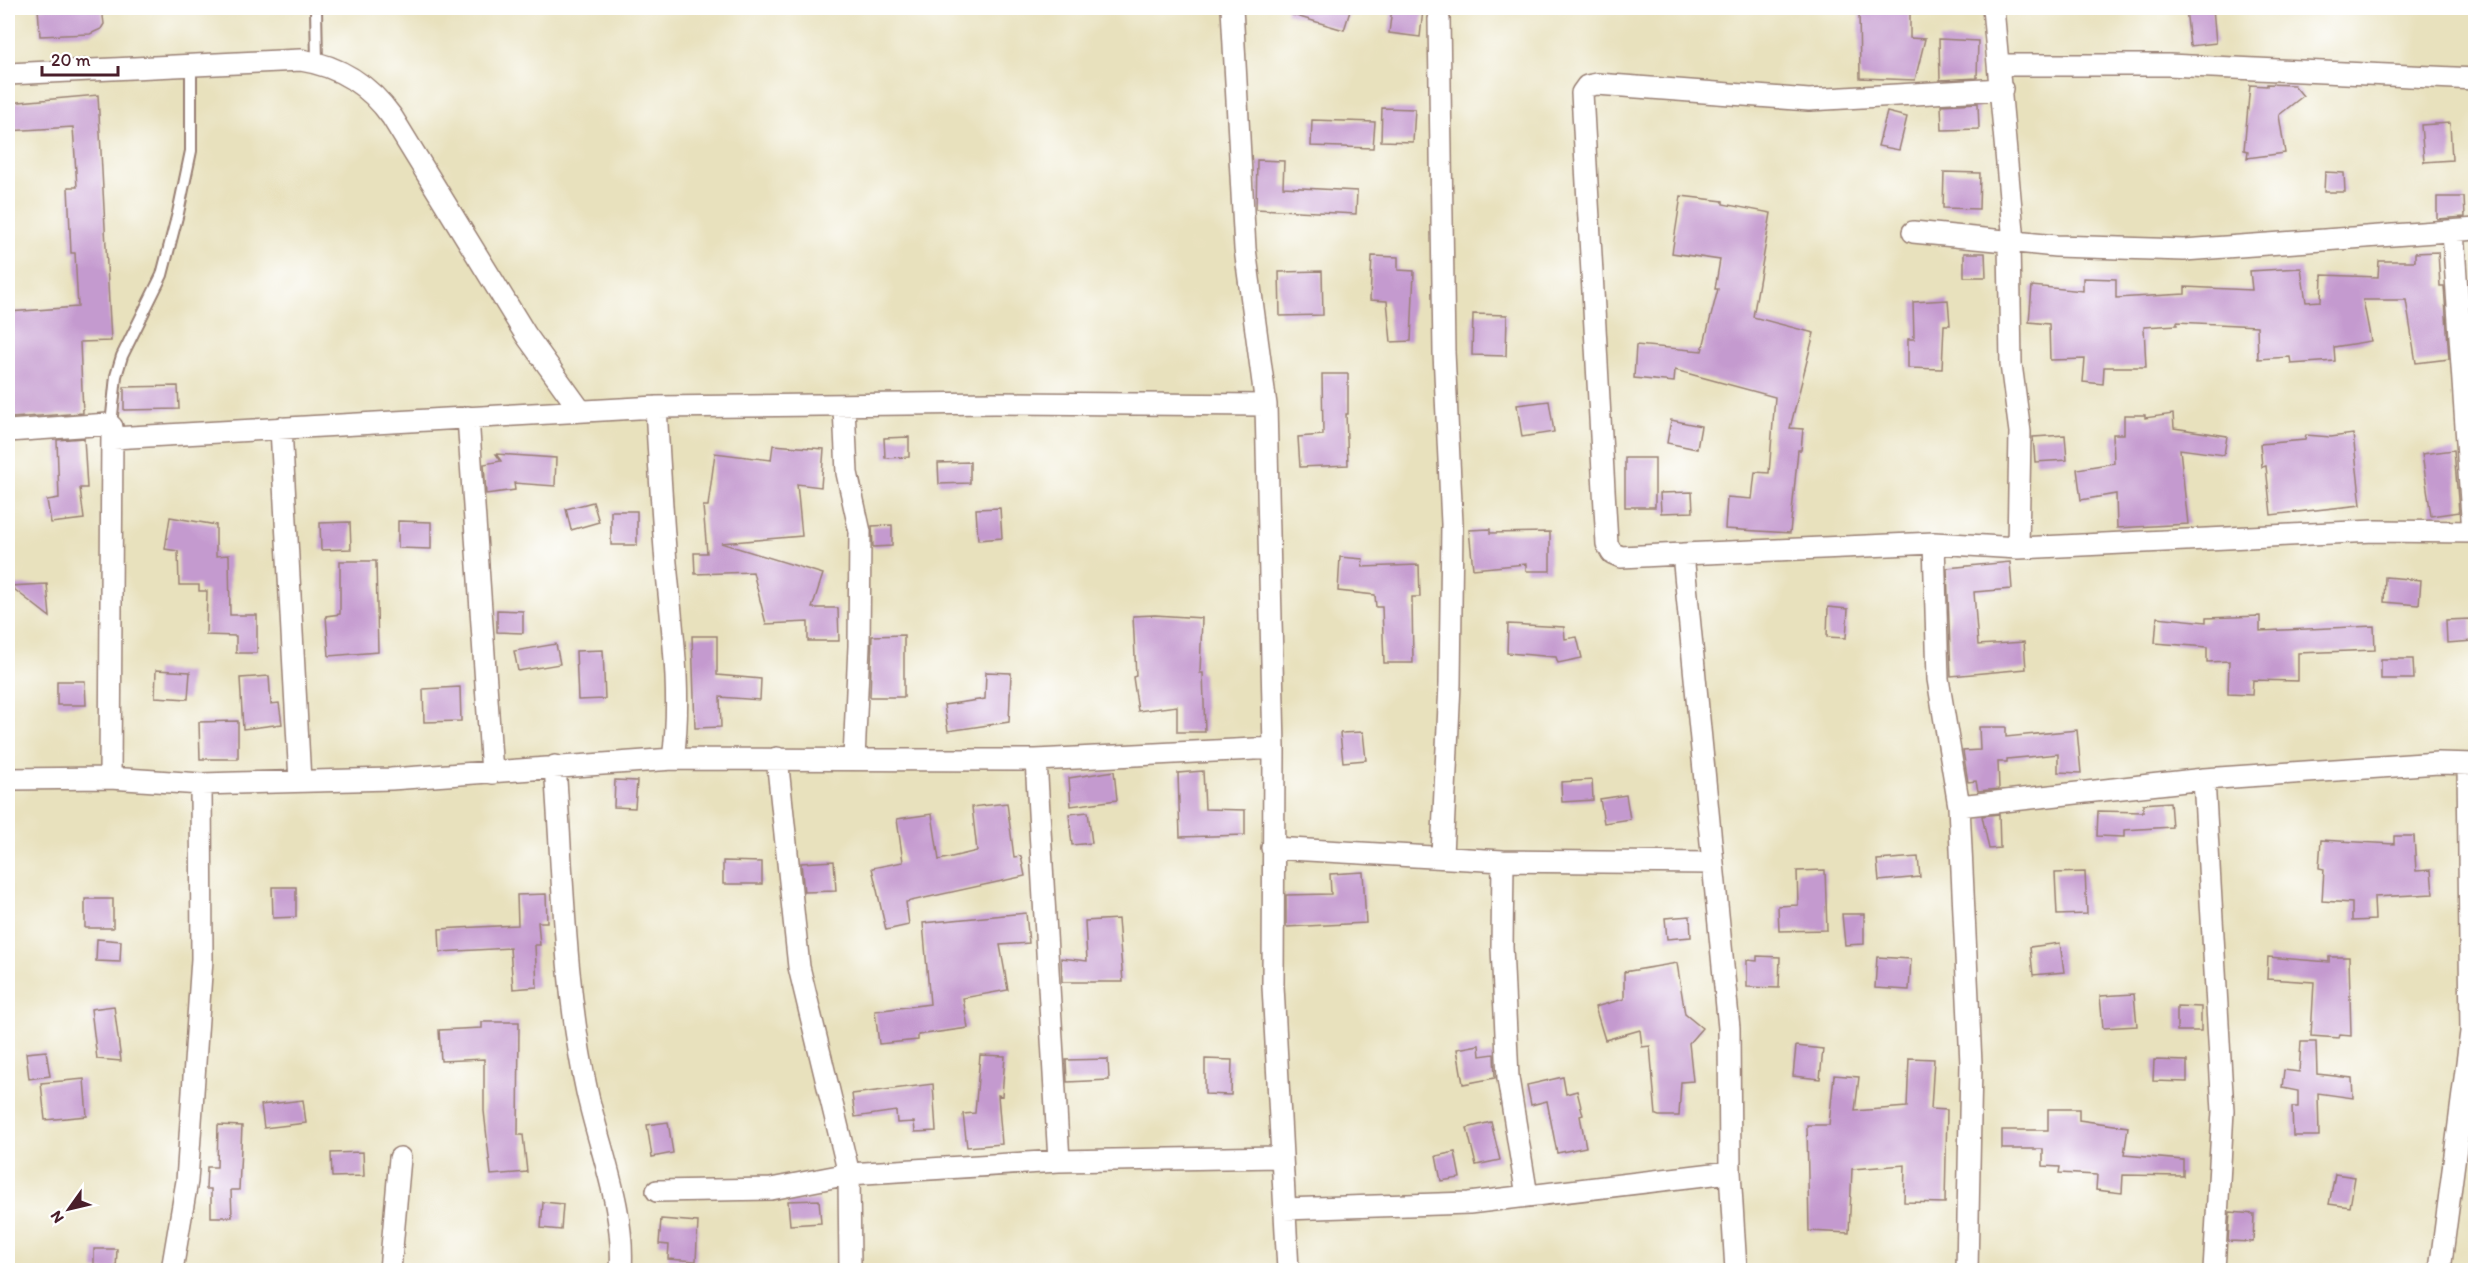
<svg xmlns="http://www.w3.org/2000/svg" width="2483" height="1278" viewBox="0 0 2483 1278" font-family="Itim,sans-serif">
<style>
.building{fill:#c49acf}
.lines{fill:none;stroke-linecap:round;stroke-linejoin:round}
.lane-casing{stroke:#998074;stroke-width:14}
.street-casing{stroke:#998074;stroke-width:24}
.lane{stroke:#fff;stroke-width:10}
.street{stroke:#fff;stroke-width:21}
</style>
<rect width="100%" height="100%" fill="#fff"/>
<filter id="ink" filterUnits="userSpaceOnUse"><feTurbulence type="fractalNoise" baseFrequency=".0167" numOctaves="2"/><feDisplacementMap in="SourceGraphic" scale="12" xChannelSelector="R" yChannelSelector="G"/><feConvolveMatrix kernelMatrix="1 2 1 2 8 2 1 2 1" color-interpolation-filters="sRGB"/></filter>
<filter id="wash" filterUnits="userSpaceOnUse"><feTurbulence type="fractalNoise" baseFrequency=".008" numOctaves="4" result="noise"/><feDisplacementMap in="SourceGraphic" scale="24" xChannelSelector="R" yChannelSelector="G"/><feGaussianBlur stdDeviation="1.35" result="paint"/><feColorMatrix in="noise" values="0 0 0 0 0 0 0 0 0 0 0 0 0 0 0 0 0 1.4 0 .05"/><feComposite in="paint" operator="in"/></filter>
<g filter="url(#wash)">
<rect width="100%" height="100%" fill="#e8e1bd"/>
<g id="blocks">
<path class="building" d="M38,8H102L104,24L101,29L90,34L40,36Z
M1287,8H1351L1344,30L1286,13Z
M1392,8L1423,10L1420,37L1389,33Z
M1859,8H1910V38L1925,39L1915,80L1860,78Z
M2186,8H2213L2216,43L2190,46Z
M1939,39L1978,41L1977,78L1940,80Z
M2267,84L2294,85L2303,96L2279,115L2285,153L2247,158L2248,151L2244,150L2250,85L2267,86Z
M98,95L111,341L80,342L83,413L11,418L8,312L78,307L75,253H71L68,187H77L73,127L8,131V103Z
M1978,103L1979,129L1942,130L1941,105Z
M1382,108L1415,109L1413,142L1381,141Z
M1887,112L1907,117L1899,150L1878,146Z
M1312,120L1375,122L1373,148L1311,146Z
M2450,123L2452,160L2424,162L2421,125Z
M1257,160L1284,161L1283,187L1357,191L1356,214L1256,209Z
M1944,172L1980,173L1979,209L1943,208Z
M2325,172L2344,173L2345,192H2324Z
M1681,196L1723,201V204L1771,213L1753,317L1814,333L1790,428L1803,429L1801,450H1798L1790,533L1725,529L1727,497L1752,499L1755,472L1769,473L1775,397L1675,370L1674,382L1634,378L1636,345L1702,351L1718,289H1715L1720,260L1672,253Z
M2437,197H2464L2465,217L2437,219Z
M2438,252L2440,286H2444L2449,359L2416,363L2406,300H2363L2371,341L2334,347L2335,361L2291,364L2290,357L2258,359L2257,326L2177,322V325L2144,327L2146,367H2104L2103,384L2083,382L2085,359L2050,360L2049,324L2029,322L2032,286L2083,291V278L2116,279V298L2185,294V287L2252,290L2250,271L2301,268L2306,302L2321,301L2322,275L2378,277L2379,261H2415V253Z
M1964,253H1985L1986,277H1964Z
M1372,256L1398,257V270L1414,271L1411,341L1391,342L1387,301L1370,300Z
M1322,271L1323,315L1280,316L1279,272Z
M2469,285H2475L2474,355Z
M1948,300L1950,325H1944L1942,369L1908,368V339H1914L1913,302Z
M1473,314L1507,315L1506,356L1472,355Z
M1322,374H1348V414H1346L1348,465L1300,467L1298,437L1323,435Z
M178,386L179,409L124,410V387Z
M1549,401L1554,432L1522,437L1517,405Z
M2173,414L2174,428L2227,436L2224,455L2180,449L2188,524L2117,528L2116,494L2081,500L2077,469L2114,463L2113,434H2124V415H2145V418Z
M1671,420L1701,426L1697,449L1667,443Z
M2353,434L2361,505L2271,515L2266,466L2262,467L2260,444L2305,440L2306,435L2331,437Z
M2065,435L2067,460L2035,462L2033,437Z
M909,437V457L885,458L884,438Z
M84,438L87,488H80L84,519L51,523L47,500L59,498L57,440Z
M773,445L824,449L821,487L797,484L802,536L721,543L823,574L812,608H838L839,641H808V622L766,624L753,572L695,574L694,553H707L703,506H708L715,453L771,460Z
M2454,450L2459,512L2431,516L2422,454Z
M496,454L556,458L555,486L514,483L515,490L486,494L484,464L501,461Z
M1625,458H1655V507H1625Z
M970,462V483L939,484L938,463Z
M1692,492L1693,512L1661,513L1660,493Z
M593,502L599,522L571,530L566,509Z
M1000,508L1002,538L978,540L976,509Z
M611,511H637V545H611Z
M170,517L216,525V556L229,555L230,615H257V653H236V636L206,635L207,591H199V585H179L178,551L165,549Z
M398,521L431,522V549L398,548Z
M350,522L351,549L321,550L320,523Z
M892,525V546L873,547L872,526Z
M1490,529V533L1550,532V571H1526V564L1473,569L1469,530Z
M1340,557L1363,559L1362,567L1419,565L1420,597H1412L1413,663H1384L1382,607H1376L1375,595L1338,591Z
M340,561H376L378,652L329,656L326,616L340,614Z
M2010,562L2012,589L1974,592L1978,645L2024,642L2026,669L1951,676L1947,568Z
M2385,577L2421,580L2419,605L2384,602Z
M47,584L50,617L10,586Z
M1828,607L1848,609L1846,638L1827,637Z
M497,610L523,611V633L497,632Z
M1155,615L1202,618L1200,673H1203L1205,732H1177V706L1138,711L1133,677L1136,676L1133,616Z
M2260,616V631L2374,626L2375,650L2298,653V681L2253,680L2252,695L2228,694L2229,661L2207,662V647L2155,643L2157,617L2206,622V618Z
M2471,619L2473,641L2447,643L2446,620Z
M1508,624L1564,627L1565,639L1577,637L1582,658L1558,663L1556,657L1507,653Z
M904,635V697H870L872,636Z
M692,636H717V675L761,679L760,700L720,697L721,727L695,728Z
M556,644L560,664L518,671L514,651Z
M603,650L605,699L578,700L576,651Z
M2381,659H2413L2414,679H2381Z
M156,670L190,672L188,699L155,697Z
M986,672L1011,673L1009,722L948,731L944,705L985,699Z
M269,676L271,704L279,703L282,724L243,729L240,678Z
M57,681H85L86,705H57Z
M460,687L461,721L424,722L423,689Z
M238,721V759H200L199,722Z
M1979,727H2006V737L2077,730L2081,773L2058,772V754L2007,759V762H1998L1999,789L1978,791L1976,781L1968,782L1963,751L1980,750Z
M1363,732L1366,760L1343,762L1340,733Z
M1114,771L1117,800L1071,806L1069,778Z
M1203,771L1205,809L1245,810V835L1180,837L1178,773Z
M615,780L637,781L635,808L614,807Z
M1592,780L1593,800L1562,802L1561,782Z
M1626,795L1630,819L1604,823L1600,799Z
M2170,802L2172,827L2124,830V837L2097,836L2098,811L2143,812V804Z
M1007,803L1014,857L1021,856L1025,876L906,902L909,925L886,930L872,868L903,862L897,819L932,814L939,860L977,851L972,807Z
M1088,812L1092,843L1072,845L1069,814Z
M1999,814L2000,848L1989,849L1982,816Z
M2394,836H2414L2416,871L2431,870L2433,894L2374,897L2375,920L2352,921V903L2322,901L2324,869L2319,868L2321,840L2394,844Z
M1918,857L1920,877L1879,881L1877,860Z
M723,861L762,862V884H723Z
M834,861L836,891L804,892L801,863Z
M1825,870L1827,930L1779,931L1778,906L1798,905L1797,871Z
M1363,872L1366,923L1286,927V895L1331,894L1330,874Z
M2085,872L2087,914L2057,915L2055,873Z
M272,887H296V917L273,918Z
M546,894L547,922H538L540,945H535L537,987L513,989L510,948L440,952L439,929L518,925L517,895Z
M85,899H113V928H85Z
M1026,913L1029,943L1000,945L1008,990L963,998L968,1028L918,1035V1040L879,1044L875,1011L930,1004L923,923Z
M1842,914H1864V944L1845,945Z
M1690,916L1691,937L1667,939L1665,918Z
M1118,919L1123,982H1062L1061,958L1087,961L1085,921Z
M97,939L121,941L120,962L96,961Z
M2060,943L2064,972L2033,975L2030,947Z
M1757,956L1780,957L1779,988L1747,987V960L1757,961Z
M1877,957L1911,959L1909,990L1875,988Z
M2268,957L2329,962V957H2349L2351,1036L2340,1035L2339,1038L2311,1036L2314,982L2267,979Z
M1677,963L1685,1014L1702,1028L1689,1043L1693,1081L1681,1082L1679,1116H1659L1656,1115L1650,1046L1642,1047L1640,1030L1605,1040L1595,1007L1624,999V972Z
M2134,994L2137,1026L2103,1028L2100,996Z
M114,1006L121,1061L97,1059L91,1009Z
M2177,1006L2201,1007V1031H2177Z
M482,1022H519L518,1135H523L527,1172L491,1175L484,1111V1059L441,1061L439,1030L482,1028Z
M2301,1042H2316L2317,1074L2352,1078L2353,1098L2318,1093L2319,1136H2293L2292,1107H2298V1091L2282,1088L2284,1070L2299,1072Z
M1479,1045L1480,1056L1494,1054L1495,1078L1463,1084L1457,1049Z
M1796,1046L1823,1049L1820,1079L1793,1076Z
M46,1051L50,1076L29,1079L26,1053Z
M980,1055L1005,1056L1002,1096L998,1095L1002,1144L967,1147L963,1114L975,1113Z
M1909,1058L1934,1059L1931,1109L1947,1110L1945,1203L1904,1202L1905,1165L1852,1169L1849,1233L1809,1231L1807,1125H1829L1834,1075L1859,1077L1855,1111L1907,1107Z
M1108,1059L1109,1080L1067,1082L1066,1060Z
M1205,1059L1232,1060L1231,1095L1205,1094Z
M2154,1060L2187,1061V1082L2153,1081Z
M1563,1077L1566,1094L1577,1091L1583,1115L1580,1116L1586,1147L1557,1153L1547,1101L1531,1105L1527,1085Z
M84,1079L87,1116L45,1120L41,1083Z
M933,1084L936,1131L915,1132L914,1122L897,1123L896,1111L855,1117L852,1094Z
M303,1100L306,1123L264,1128L261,1105Z
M2048,1109H2079V1120L2128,1127L2124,1155L2183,1160V1176L2123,1175L2122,1193L2096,1190L2097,1175L2059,1173L2060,1167L2043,1166V1149H2002V1130H2048Z
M668,1122L673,1153L652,1157L647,1125Z
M1491,1122L1500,1160L1476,1165L1467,1128Z
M218,1125L242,1126L239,1190H231L232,1217H211V1189H206L207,1167H217Z
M363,1152L364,1176L332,1177L331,1153Z
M1455,1152L1460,1178L1441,1181L1436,1156Z
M2335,1174L2355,1177L2350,1207L2329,1204Z
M819,1200L821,1223L790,1225L788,1201Z
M543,1202L563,1204L561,1230L541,1228Z
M2230,1212L2254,1214L2253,1242L2228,1241Z
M661,1219L698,1222L696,1261L668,1259L669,1245L659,1244Z
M94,1249H117L116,1270H94Z"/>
</g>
</g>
<g filter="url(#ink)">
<use href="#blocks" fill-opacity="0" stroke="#998074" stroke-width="1.5"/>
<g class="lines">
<defs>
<path id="lane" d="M316,8L317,62
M111,425L116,376L122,356L162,275L178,213L191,151V65"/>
<path id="street" d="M1232,8L1245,249L1266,405L1274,748L1273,986L1288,1270
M1993,8L2014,242
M1439,19L1444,352L1452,524L1450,684L1442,855
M1999,65H2168L2476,79
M8,74L301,60C340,66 370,86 392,117L526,335L580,410
M2453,231L2473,532
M1913,232L2056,246L2184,250L2476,229
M2009,242L2011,364L2020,432L2018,548
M656,407C659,459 662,511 666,563C672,628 682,694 673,759
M844,407L847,473L860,532L859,646L854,759
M468,417L492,773
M281,428L300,781
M8,431L109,424L112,427L110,778
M113,438L656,407L994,403L1266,405
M1934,543L1938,679L1959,806L1971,1064L1967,1270
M1683,554L1621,557L1612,553L1607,544L1582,93L1587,86L1597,84L1809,100L2002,89
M777,758L799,967L849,1174L850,1270
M1036,760L1059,1161
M555,766C563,874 564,987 587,1092C600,1151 625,1209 621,1270
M8,779L110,778L201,784L391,779L673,759L1036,760L1274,748
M2204,779L2223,1111L2214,1270
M1959,806L2204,779L2438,763L2476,764
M1272,848L1503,861L1713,863
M1503,861L1502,947L1508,1078L1527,1196
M657,1191L771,1189L849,1174L1059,1161L1281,1157
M1284,1209L1469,1203L1730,1172
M172,1270L187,1181L202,959L201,784
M390,1270L400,1158
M1736,1270L1730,1172L1729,1028L1683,554L1934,543L2018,548L2374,531L2476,532
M2440,1270L2471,1032L2468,764"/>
</defs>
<use href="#lane" class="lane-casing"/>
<use href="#street" class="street-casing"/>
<use href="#lane" class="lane"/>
<use href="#street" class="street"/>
</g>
</g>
<rect width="2483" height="1278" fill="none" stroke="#fff" stroke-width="30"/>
<g transform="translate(69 1209) rotate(236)" stroke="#ffffff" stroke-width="4.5" paint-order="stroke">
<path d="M0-4.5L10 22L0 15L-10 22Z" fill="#4a1f2b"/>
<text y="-9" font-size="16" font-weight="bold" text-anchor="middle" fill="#4a1f2b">N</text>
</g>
<path d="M42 66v9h76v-9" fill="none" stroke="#4a1f2b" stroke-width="3"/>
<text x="51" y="66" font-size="18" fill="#4a1f2b" stroke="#ffffff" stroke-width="4.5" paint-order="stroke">20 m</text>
</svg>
